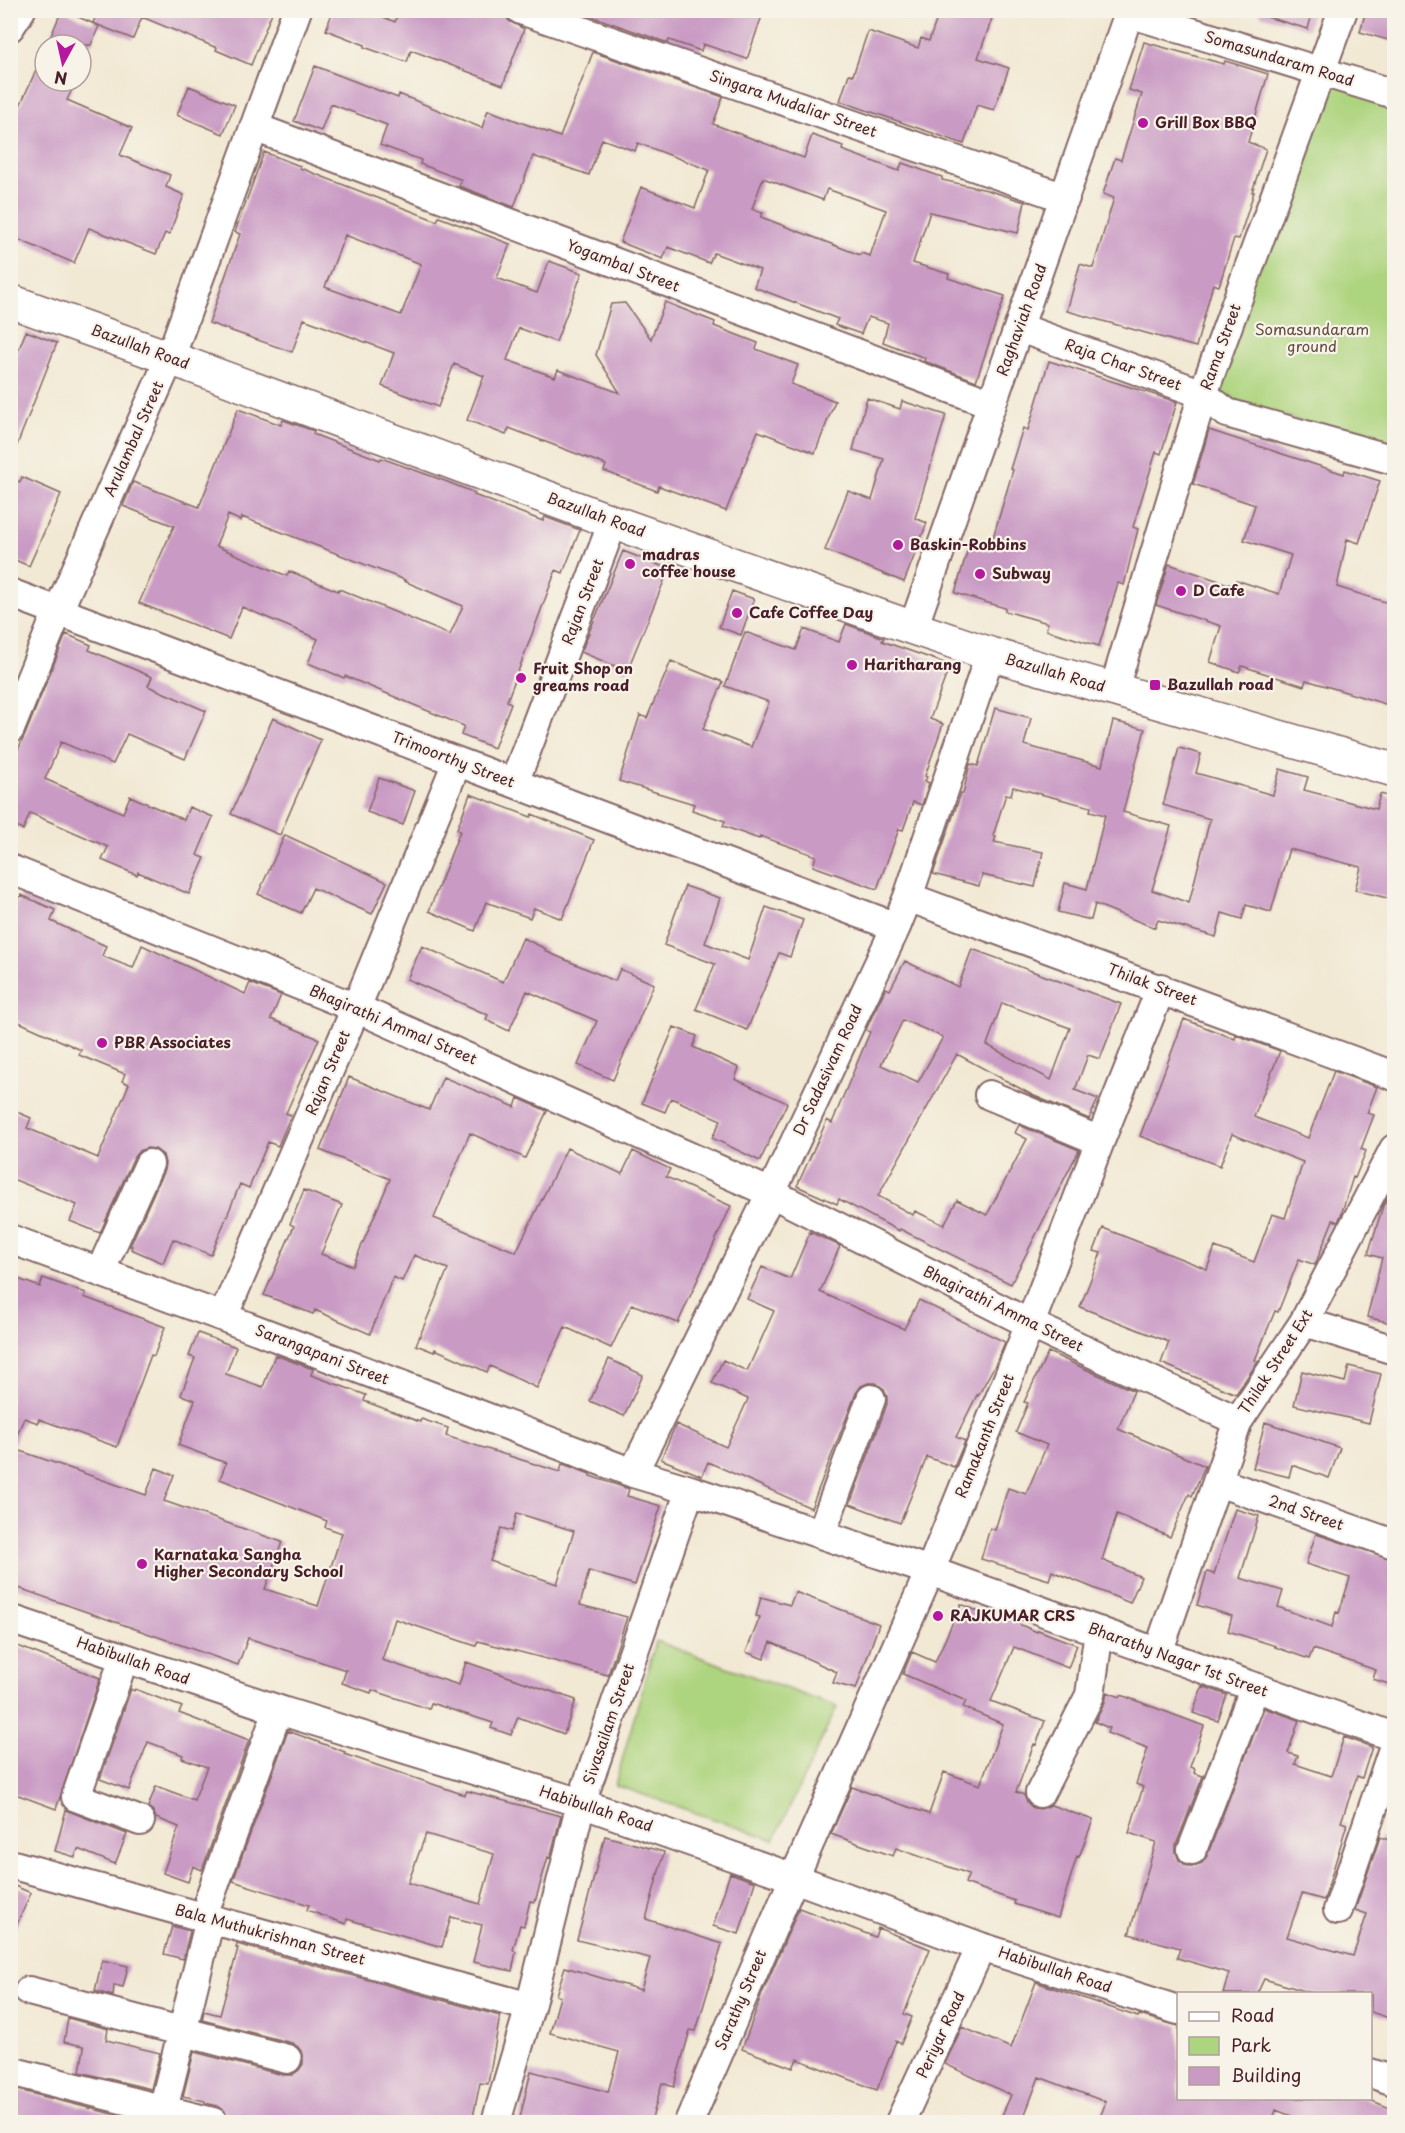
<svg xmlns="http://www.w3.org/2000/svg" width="1405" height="2133" viewBox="0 0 1405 2133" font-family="'Playpen Sans',sans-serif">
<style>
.green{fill:#add47e;stroke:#7c7a54;stroke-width:1.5}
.building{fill:#c99ac4;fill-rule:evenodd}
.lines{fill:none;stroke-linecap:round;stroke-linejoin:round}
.minor-casing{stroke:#856666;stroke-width:32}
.major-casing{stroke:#856666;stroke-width:36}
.minor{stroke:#fff;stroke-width:28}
.major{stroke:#fff;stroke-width:33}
.poi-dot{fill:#b5179e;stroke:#f7f3e8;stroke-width:2}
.labels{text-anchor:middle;stroke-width:4.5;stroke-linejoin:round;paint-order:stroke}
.street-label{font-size:15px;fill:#4a1f2b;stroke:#f7f3e8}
.poi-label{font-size:15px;font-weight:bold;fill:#4a1f2b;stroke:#f7f3e8;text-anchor:start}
.park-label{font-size:15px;fill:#634c40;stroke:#f7f3e8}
</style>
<rect width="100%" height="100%" fill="#f7f3e8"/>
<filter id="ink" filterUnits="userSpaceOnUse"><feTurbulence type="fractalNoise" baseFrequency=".0167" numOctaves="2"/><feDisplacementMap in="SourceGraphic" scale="12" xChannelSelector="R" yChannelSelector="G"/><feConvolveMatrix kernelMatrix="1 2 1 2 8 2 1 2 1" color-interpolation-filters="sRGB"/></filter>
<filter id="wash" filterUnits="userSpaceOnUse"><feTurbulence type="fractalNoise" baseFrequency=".008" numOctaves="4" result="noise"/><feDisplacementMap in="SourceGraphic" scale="24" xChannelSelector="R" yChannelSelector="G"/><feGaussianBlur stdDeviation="1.35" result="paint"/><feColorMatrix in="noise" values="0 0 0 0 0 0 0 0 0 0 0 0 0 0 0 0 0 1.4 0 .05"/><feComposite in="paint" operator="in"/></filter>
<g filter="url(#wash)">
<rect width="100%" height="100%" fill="#f2e9d4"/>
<path class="green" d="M1314,75L1394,98V449L1207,394Z
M656,1641L837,1707L774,1840L615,1785Z"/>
<g id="blocks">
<path class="building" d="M62,10L99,26L91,45H47Z
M98,10H273L251,65L216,50L217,48L142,17L133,39L93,23Z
M333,10H366L395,22L399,10H491L506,16L509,21L524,29L503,85L411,50L407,62L364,47L365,45L326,30Z
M574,10H764L747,59L703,44L701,51L669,40L668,43Z
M940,10H995L978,58L1009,68L994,110L977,105L964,144L840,101L849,74L853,75L868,31L918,48L921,38L929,41Z
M1260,10H1313L1308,29L1260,15Z
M1366,10H1395V42L1360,32Z
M1144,42L1224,64L1225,61L1268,74L1248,142L1266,149L1252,192H1254L1239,239L1234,238L1219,286L1213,284L1196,347L1067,311L1080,264L1093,268L1114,198L1103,194L1115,158L1121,160L1142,94L1129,90Z
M45,50V81H76L67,100L132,128L120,155L170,175L166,187L184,195L169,235L165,233L156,254L89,228L74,263L10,236V128Z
M593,52L723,97L713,124L804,158L812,135L843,146L842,150L899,171L902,163L942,177V180L987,190L1025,202L1018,233L930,212L913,263L949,274L948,278L1005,296L976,381L924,361L925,358L883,342L888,323L868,317L861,334L835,325L838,319L754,287L760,270L714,253L709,263L668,247L663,259L620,242L641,187L695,208L709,170L638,143L635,151L602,139L589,175L533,156L514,207L459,186L462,180L420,164L421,160L380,145L387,125L331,104L321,131L294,121L315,66L398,98L399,94L482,128L488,110L560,137ZM763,178L823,200L827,189L886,210L870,256L861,253L860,255L761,217L763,213L752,209Z
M189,86L235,105L223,134L177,115Z
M264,152L300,166V168L437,221L439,217L510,244L497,278L537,293L549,261L582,273L556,342L519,328L507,360L555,377L558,370L620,393L596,355L611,304L625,303L651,339L665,302L715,322L714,326L758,343L756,349L798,365L791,384L835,401L815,453L758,431L726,511L659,486L657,491L604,471L606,465L509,428L506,435L467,420L484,376L454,364L438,407L382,386L394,353L304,319L292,352L209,323L240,234L235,232ZM345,235L421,264L401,315L325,287Z
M26,331L57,343L12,458L10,372Z
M1049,361L1177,402L1161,454L1156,452L1133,527L1138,529L1124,585L1118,583L1099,646L1046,630L1048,623L1005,611V608L955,593L969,545L989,551L1013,470L1010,469L1023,428L1028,430Z
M867,398L900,409L902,401L946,415L915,518L927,523L904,582L825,550L848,491L872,500L884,459L853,450Z
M238,409L281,425L283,420L314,431L313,434L380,460L381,458L445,481L475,493L474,495L543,521L545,517L580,530L563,573L556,570L507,701L511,703L494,748L461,735L464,726L345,676L344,678L308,663L318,639L242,607L229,639L139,603L174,526L123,506L133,482L199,507ZM228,515L241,521L242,517L276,530L405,580L404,581L463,606L450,635L339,589L338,591L289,571L287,576L216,546Z
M1209,430L1344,474L1345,470L1380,481L1359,543L1347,539L1337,587L1395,605V707L1306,680L1304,686L1242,666L1239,672L1210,662L1221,626L1156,605L1169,564L1234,586L1236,580L1279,594L1291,555L1244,540L1255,505L1193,484Z
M22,477L61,494L29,566L10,558V478L20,482Z
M623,551L669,569L627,671L581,652Z
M732,591L754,599L741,635L719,627Z
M846,624L884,638L882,641L950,665L930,719L943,724L925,776L927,777L925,781L929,783L922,805L913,802L903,830L899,829L877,889L813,866L816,856L760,836L759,839L723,826L725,821L692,810L694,804L619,781L640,715L647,718L671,661L723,682L703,729L751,747L769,702L725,686L745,632L796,650L804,629L839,642Z
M66,634L91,645L89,650L152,677L148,686L206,711L185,759L127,734L113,764L61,742L45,779L123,813L130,796L184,820L189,807L213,817L197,855L205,858L189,894L138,872L137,875L102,860L108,847L30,813L23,830L10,824V766L25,735Z
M995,708L1031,718L1024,745L1102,766L1113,721L1145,729L1123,812L1171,826L1152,890L1189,903L1210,819L1163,805L1179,748L1201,754L1196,773L1273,795L1280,769L1308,777L1304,790L1376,809L1380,794L1395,798V900L1355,890L1361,867L1289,849L1271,912L1246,905L1242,919L1222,913L1216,937L1158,920L1155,928L1095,904L1091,920L1058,912L1065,883L1087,889L1105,815L1090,811L1091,807L1013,787L1011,795L1006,794L993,836L996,837L994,842L1043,852L1035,887L982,875L979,886L933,874L961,793L963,794L970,764L978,766Z
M273,718L321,740L280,835L231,814Z
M379,778L415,791L403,825L367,812Z
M470,794L531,817L532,814L594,840L562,919L534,908L530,918L486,902L475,931L429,911L460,831L457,829Z
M285,835L387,882L372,914L313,888L301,913L258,894Z
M685,886L720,898L705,943L748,960L766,907L803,920L790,957L779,953L747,1030L696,1009L715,964L664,945Z
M21,895L55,910L51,921L106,946L102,956L133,968L142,945L245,994L250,983L281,995L271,1019L319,1039L286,1113L291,1115L278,1146L268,1142L249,1188L240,1184L211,1255L173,1239L163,1263L131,1249L132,1246H130L164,1170L165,1163L163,1155L155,1149L147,1148L139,1151L134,1157L100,1233L70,1221L77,1205L10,1178V1109L31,1118L27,1128L98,1158L129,1084L122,1081L125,1074L79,1055L81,1050L10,1018V918Z
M523,938L546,949L545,951L615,981L620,969L654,984L613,1080L578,1065L597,1021L527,991L509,1031L486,1020L488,1015L407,979L422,946L503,982Z
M972,949L1121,1004L1100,1059L1088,1055L1075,1090L1098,1099L1089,1119L1032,1095L957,1054L878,1196L913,1215L915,1211L944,1225L957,1200L987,1215L1027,1139L1015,1133L1019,1125L1079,1150L1011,1284L900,1229L899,1231L839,1199L837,1204L797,1186L827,1120L832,1123L870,1032L866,1030L874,1012L886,988L890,990L905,961L958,987ZM1002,1003L1070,1028L1051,1080L987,1045ZM903,1020L943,1037L918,1082L881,1065Z
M1184,1019L1235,1039L1236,1035L1280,1051L1254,1117L1308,1138L1334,1071L1377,1087L1367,1113L1374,1115L1361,1149L1366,1151L1355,1178L1353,1177L1341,1215L1338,1222L1333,1220L1315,1265L1299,1259L1278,1312L1275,1311L1255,1360L1258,1361L1236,1394L1161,1363L1169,1342L1080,1307L1101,1253L1094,1251L1103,1228L1207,1269L1215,1247L1254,1262L1272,1214L1285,1218L1303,1162L1232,1134L1220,1166L1140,1136Z
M674,1027L697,1036L693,1047L739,1068L735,1079L787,1103L760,1161L712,1138L721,1120L671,1098L665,1112L642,1103Z
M349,1077L429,1110L443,1077L515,1107L518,1098L547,1111L525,1158L470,1133L434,1218L516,1252L567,1148L622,1174L633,1151L670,1169L666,1177L731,1206L678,1323L632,1304L611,1348L565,1327L537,1388L490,1366L487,1372L435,1349L434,1352L416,1345L448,1269L414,1255L402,1281L393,1277L370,1334L315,1310L313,1314L264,1295L294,1226L290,1224L304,1190L342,1205L321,1254L353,1266L390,1179L320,1150Z
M1395,1184V1324L1367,1317L1382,1258L1368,1254L1383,1206Z
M810,1232L840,1246L820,1292L904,1329L919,1300L1005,1342L996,1363L978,1396L977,1395L956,1437L965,1441L954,1467L927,1457L900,1523L850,1504L887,1404V1397L884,1389L876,1383H868L861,1386L856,1393L811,1508L708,1462L702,1476L661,1459L676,1424L726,1447L748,1399L712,1383L723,1360L747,1371L774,1311L747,1299L762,1267L790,1279Z
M10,1276L40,1287L43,1278L86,1293L84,1297L165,1327L154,1356L151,1355L117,1447L39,1419L38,1423L24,1418L12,1448L146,1495L156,1468L174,1475L164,1501L282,1542L265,1589L318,1606L342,1533L325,1527L327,1521L220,1479L226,1463L178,1445L195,1400L181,1395L195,1358L189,1356L198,1333L236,1347L226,1374L263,1387L275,1355L313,1369L311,1375L366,1395L364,1401L420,1422L421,1419L448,1428L446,1436L560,1472L562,1464L566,1465L590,1474V1476L629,1489L627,1496L661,1506L635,1585L589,1571L580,1605L627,1617L608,1675L478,1641L476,1646L395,1619L382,1660L459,1685L466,1662L576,1700L564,1734L518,1717L511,1735L491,1728L493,1723L431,1703L429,1709L372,1690L371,1693L342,1683L346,1670L248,1638L238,1665L10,1585ZM517,1513L574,1531L557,1584L490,1561L501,1528L512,1531Z
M1048,1352L1134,1391L1118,1429L1205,1466L1192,1496L1189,1494L1170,1537L1117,1514L1102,1560L1141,1577L1130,1603L1052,1571L1049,1580L981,1559L990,1528L995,1530L1008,1488L1026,1494L1047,1445L1016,1432L1028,1403L1024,1402Z
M609,1359L643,1375L624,1416L590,1401Z
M1349,1366L1381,1374L1369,1423L1294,1405L1302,1371L1345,1382Z
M1265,1422L1340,1448L1329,1478L1292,1465L1289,1477L1253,1468Z
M1235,1509L1259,1516L1240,1578L1283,1591L1278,1607L1332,1627L1336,1612L1339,1613L1350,1578L1306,1564L1316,1534L1395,1560V1686L1373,1679L1376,1670L1313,1649L1309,1659L1275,1647L1276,1646L1228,1631L1232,1616L1197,1605L1207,1572L1214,1574Z
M795,1592L879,1624L856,1689L833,1683L837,1672L771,1642L764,1659L746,1652L760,1617L756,1616L761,1597L790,1605Z
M961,1604L1003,1622L1005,1618L1037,1632L1038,1630L1077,1645L1068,1668L1014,1647L991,1701L1045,1721L1036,1745L1034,1744L1016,1792L1024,1795L1027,1802L1033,1808L1041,1809L1051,1805L1093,1820L1079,1857L1077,1856L1058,1918L1014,1904L1015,1901L965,1883L969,1874L896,1848L893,1856L831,1834L852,1787L929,1814L944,1772L980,1785L1003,1724L963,1707L966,1701L903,1674L912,1652L935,1662Z
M10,1643L100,1678L56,1809L10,1792Z
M1202,1686L1227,1695L1218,1721L1193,1713Z
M131,1689L134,1691L135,1689L182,1707L179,1713L249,1740L202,1870L193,1866L188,1882L163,1873L179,1827L156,1818L153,1811L148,1807L156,1786L194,1800L207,1767L182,1758L183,1755L148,1742L129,1790L100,1779Z
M1107,1692L1120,1697L1121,1695L1204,1726L1190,1767L1195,1769L1194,1773L1203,1776L1176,1845V1852L1179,1860L1187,1866H1195L1202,1863L1207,1856L1264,1708L1299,1720L1288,1753L1298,1756L1295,1764L1331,1776L1344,1737L1372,1747L1362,1778L1357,1776L1341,1822L1347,1824L1324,1900L1302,1894L1287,1937L1353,1956L1367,1914L1355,1910L1380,1837L1395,1842V2020L1371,2012V1994H1315L1264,1979L1257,1994H1223L1229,1973L1177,1958L1180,1948L1129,1934L1156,1842L1129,1833L1143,1787L1136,1784L1148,1748L1107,1733L1109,1728L1095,1722L1105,1702Z
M288,1731L345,1752L344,1754L465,1795L467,1791L561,1816L550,1858L548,1857L535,1902L530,1901L524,1926L520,1925L513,1950L516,1952L512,1971L473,1962L482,1925L451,1917L442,1947L347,1919L346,1924L307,1910L309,1905L233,1881ZM426,1834L494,1854L480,1904L408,1883Z
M66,1810L127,1834L115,1864L78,1849L75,1857L55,1851Z
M605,1836L664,1852L646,1919L722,1944L696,2031L690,2030L674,2087L662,2083L651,2122H519L531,2071L608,2092L619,2052L550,2033L560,1997L556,1995L565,1967L641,1990L650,1958L577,1940Z
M730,1873L755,1882L739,1934L713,1926Z
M10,1884L31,1893L10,1940Z
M799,1908L875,1937L878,1928L930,1949L904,2014L912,2017L901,2044L896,2041L877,2090L797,2059L793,2068L742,2049L762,1994Z
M172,1926L190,1931L183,1959L164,1954Z
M237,1944L500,2016L488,2084L480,2083L472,2122H229L225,2111L218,2106L205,2103V2101L183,2096L194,2052L283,2075H292L299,2070L303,2064V2054L298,2047L292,2043L202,2020L204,2011L220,2015L238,1948H236Z
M102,1960L128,1966L123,1987L114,1985L113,1996L95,1991Z
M1036,1982L1138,2017L1139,2015L1179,2026V2098H1365L1395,2110V2122H1307L1276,2110L1272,2122H1098L1106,2102L1039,2077L1022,2122H999L1011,2095L945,2064L962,2027L1011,2048Z
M68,2018L108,2029L106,2040L160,2053L151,2089L80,2072L84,2048L83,2046L64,2042Z
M10,2088L144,2122H10Z"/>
</g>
</g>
<g filter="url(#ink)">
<use href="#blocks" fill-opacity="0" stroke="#856666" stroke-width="1.5"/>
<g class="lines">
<defs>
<path id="minor" d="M521,10L1065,198
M1129,13L1394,94
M10,27L21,10
M254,127L992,404
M1020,328L1203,394L1227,413L1394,460
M10,593L896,927
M913,628L1130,10
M1114,689L1203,394L1343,10
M10,729L58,611L170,358L297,10
M514,783L613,522
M10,869L356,1008L771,1193L1030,1324L1238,1421
M908,897L1394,1076
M989,1095L1100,1141
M10,1239L223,1317L633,1473L690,1490L581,1803L530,2007L496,2122
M100,1272L149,1164
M223,1317L356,1008L457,762
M1304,1322L1394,1350
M633,1473L771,1193L896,927L908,897L990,654
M1218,1482L1394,1544
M690,1490L930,1571L1394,1737
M821,1534L871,1399
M10,1619L285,1712L581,1803L794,1878L981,1947L1178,2010
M1158,1653L1238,1421L1304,1322L1394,1149
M124,1658L76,1797L140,1821
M1040,1793L1090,1695L1099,1631
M1192,1850L1255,1687
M10,1864L530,2007
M210,1897L278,1710
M1338,1910L1394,1746
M29,1991L287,2059
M10,2071L213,2122
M1370,2073L1394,2081
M160,2122L210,1919
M689,2122L794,1878L930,1571L1030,1324L1100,1141L1161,988
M900,2122L981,1947"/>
<path id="major" d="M10,301L170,358L613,522L913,628L990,654L1394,770"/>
</defs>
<use href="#minor" class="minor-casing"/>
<use href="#major" class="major-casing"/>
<use href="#minor" class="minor"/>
<use href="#major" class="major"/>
</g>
</g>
<g class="poi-dot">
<circle cx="1143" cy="123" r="6"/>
<circle cx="898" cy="545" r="6"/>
<circle cx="630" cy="564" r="6"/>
<circle cx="980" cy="574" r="6"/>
<circle cx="1181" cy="591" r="6"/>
<circle cx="737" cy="613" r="6"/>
<circle cx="852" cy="665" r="6"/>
<circle cx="521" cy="678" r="6"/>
<rect x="1149" y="679" width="12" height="12" rx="3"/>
<circle cx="102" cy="1043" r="6"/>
<circle cx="142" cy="1564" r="6"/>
<circle cx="938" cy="1616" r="6"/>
</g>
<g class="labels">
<g class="street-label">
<text transform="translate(1279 59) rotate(17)" y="5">Somasundaram Road</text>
<text transform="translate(793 104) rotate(19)" y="5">Singara Mudaliar Street</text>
<text transform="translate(623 266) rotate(21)" y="5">Yogambal Street</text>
<text transform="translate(1022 320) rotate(-70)" y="5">Raghaviah Road</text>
<text transform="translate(140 347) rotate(20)" y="5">Bazullah Road</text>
<text transform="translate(1221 347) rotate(-70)" y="5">Rama Street</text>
<text transform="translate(1123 365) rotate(20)" y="5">Raja Char Street</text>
<text transform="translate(134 439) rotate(-66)" y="5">Arulambal Street</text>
<text transform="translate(596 515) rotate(20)" y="5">Bazullah Road</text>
<text transform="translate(583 602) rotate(-69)" y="5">Rajan Street</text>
<text transform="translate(1055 673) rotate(16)" y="5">Bazullah Road</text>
<text transform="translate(453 760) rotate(21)" y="5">Trimoorthy Street</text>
<text transform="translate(1152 985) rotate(20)" y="5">Thilak Street</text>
<text transform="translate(393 1025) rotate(23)" y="5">Bhagirathi Ammal Street</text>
<text transform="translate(828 1070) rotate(-65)" y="5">Dr Sadasivam Road</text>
<text transform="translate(328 1073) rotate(-67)" y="5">Rajan Street</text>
<text transform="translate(1003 1309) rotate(26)" y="5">Bhagirathi Amma Street</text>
<text transform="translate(322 1355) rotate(21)" y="5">Sarangapani Street</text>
<text transform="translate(1276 1362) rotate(-57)" y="5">Thilak Street Ext</text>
<text transform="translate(985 1436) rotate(-68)" y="5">Ramakanth Street</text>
<text transform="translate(1306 1513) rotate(19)" y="5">2nd Street</text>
<text transform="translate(1178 1660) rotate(20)" y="5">Bharathy Nagar 1st Street</text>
<text transform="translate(133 1661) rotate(19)" y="5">Habibullah Road</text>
<text transform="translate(609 1724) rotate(-71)" y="5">Sivasailam Street</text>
<text transform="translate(596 1809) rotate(18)" y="5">Habibullah Road</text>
<text transform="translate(270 1935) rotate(15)" y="5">Bala Muthukrishnan Street</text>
<text transform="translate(1055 1970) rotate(18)" y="5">Habibullah Road</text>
<text transform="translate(741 2000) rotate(-67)" y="5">Sarathy Street</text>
<text transform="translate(941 2035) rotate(-65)" y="5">Periyar Road</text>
</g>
<g class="poi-label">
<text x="1155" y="128">Grill Box BBQ</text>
<text x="910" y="550">Baskin-Robbins</text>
<text x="642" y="560">madras<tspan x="642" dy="17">coffee house</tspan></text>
<text x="992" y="579">Subway</text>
<text x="1193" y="596">D Cafe</text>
<text x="749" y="618">Cafe Coffee Day</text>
<text x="864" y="670">Haritharang</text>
<text x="533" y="674">Fruit Shop on<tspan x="533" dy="17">greams road</tspan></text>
<text x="1167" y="690">Bazullah road</text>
<text x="114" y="1048">PBR Associates</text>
<text x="154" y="1560">Karnataka Sangha<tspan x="154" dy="17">Higher Secondary School</tspan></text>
<text x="950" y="1621">RAJKUMAR CRS</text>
</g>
<g class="park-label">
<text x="1312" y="335">Somasundaram<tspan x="1312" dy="17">ground</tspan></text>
</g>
</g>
<rect width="1405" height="2133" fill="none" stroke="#f7f3e8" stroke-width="36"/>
<rect x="1177" y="1992" width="195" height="108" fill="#f7f3e8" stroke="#b29e9c" stroke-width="1.5"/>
<rect x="1189" y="2012" width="30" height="9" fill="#ffffff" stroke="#b29e9c" stroke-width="1.5"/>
<text x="1231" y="2022" font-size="18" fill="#4a1f2b">Road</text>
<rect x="1189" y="2037" width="30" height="18" fill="#add47e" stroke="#b29e9c" stroke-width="1.5"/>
<text x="1231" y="2052" font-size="18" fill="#4a1f2b">Park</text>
<rect x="1189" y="2067" width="30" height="18" fill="#c99ac4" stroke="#b29e9c" stroke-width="1.5"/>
<text x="1231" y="2082" font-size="18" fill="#4a1f2b">Building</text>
<g transform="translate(63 63) rotate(188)"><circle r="28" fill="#f7f3e8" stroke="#b29e9c" stroke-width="1.5"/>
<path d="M0-4.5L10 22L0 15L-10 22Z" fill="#b5179e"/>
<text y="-9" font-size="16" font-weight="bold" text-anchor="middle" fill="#4a1f2b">N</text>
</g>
</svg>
